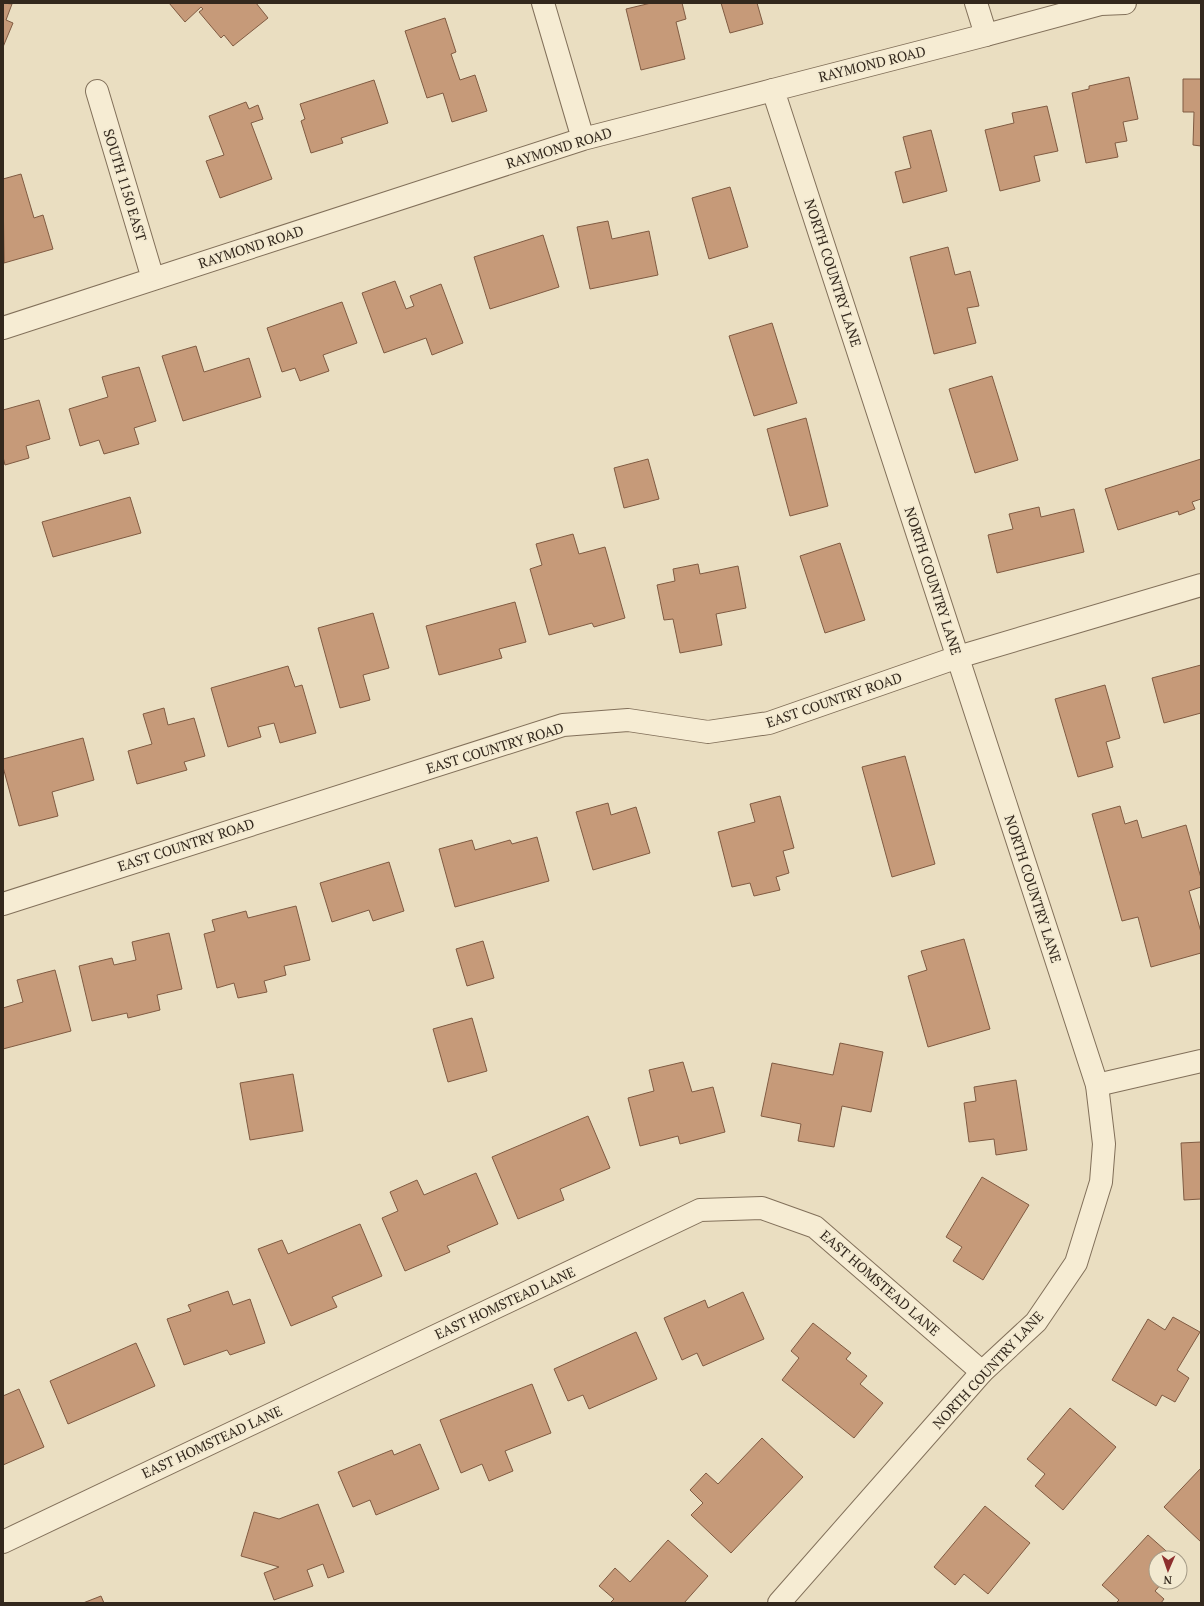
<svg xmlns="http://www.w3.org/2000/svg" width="1204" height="1606" viewBox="0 0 1204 1606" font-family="'PT Serif',serif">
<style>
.building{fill:#c69a79;stroke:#805b42}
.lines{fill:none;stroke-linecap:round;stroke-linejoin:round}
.minor-casing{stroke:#82705a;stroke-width:24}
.tertiary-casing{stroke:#82705a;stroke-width:24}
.minor{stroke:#f6ecd3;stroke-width:22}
.tertiary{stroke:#f6ecd3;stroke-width:22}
.labels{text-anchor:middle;stroke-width:3;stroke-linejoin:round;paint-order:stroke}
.street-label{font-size:14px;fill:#33281d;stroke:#f2e9d0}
</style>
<rect width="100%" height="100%" fill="#eadec1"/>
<path class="building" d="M3,3L12,4L6,20L13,23L3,47Z
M169,3H256L268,18L233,46L224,35L221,38L199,12L203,9L201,7L185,22Z
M651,3H682L686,19L676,22L685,59L641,70L626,9Z
M721,3H757L763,24L730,33Z
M445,18L456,52L451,54L460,80L475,75L487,111L452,122L443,93L427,98L405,31Z
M1129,77L1138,119L1123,122L1127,141L1115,143L1118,157L1086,163L1072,93L1089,89V86Z
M1183,79H1201V146L1193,145L1194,112H1183Z
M374,80L388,123L341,138L343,143L311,153L301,121L305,119L300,104Z
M246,102L249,109L258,105L263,119L251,123L272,179L220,198L206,161L224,155L209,116Z
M1047,106L1058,151L1034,156L1040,181L1000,191L985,130L1014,123L1012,113Z
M931,130L947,191L903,203L895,172L911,168L903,137Z
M21,174L34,218L43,215L53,249L4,263L3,179Z
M730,187L748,247L709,259L692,198Z
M608,221L612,239L649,231L658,275L590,289L577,227Z
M543,235L559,287L490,309L474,257Z
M948,247L955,275L970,271L979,306L967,308L976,343L934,354L910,257Z
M395,281L406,309L414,306L410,296L441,284L463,343L432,355L426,338L384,353L362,293Z
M342,302L357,343L323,355L329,371L300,381L295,368L282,372L267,328Z
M772,323L797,403L754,416L729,336Z
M196,346L204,372L249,358L261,397L183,421L162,356Z
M139,367L156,421L134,428L139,444L104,454L99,440L80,446L69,409L108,397L102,377Z
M992,376L1018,460L975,473L949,389Z
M39,400L50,439L26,446L29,458L5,465L3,457V410Z
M806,418L828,506L790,516L767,429Z
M648,459L659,499L624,508L614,468Z
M1201,459V499L1192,502L1195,509L1179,515L1178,511L1118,530L1105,489Z
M130,497L141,533L53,557L42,522Z
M1039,507L1041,517L1074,509L1084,552L997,573L988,535L1013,529L1009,514Z
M573,534L579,554L605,547L625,618L594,627L592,623L549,635L530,569L542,565L536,544Z
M840,543L865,620L825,633L800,556Z
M698,564L700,574L738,566L746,608L716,614L722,645L680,653L673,619L664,620L657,585L675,581L673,569Z
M515,602L526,642L499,649L502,658L439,675L426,626Z
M373,613L389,668L363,675L370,700L340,708L318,628Z
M1201,665V713L1164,723L1152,678Z
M288,666L295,687L302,685L316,733L280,743L274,723L258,727L261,737L228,747L211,688Z
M1105,685L1120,738L1106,742L1113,767L1078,777L1055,699Z
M164,708L168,725L194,718L205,756L184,762L187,770L137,784L128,751L152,744L143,714Z
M83,738L94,780L52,792L58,816L19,826L3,767V759Z
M905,756L935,864L892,877L862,767Z
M780,796L794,848L783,851L789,873L776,877L780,890L754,896L750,883L732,887L718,832L755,822L750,804Z
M608,803L611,815L636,807L650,853L593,870L576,812Z
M1120,806L1125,824L1137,820L1142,838L1186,825L1201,878V887L1189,891L1201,932V953L1151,967L1138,917L1122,921L1092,814Z
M537,837L549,881L455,907L439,849L472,840L475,850L510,840L512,844Z
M389,862L404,911L373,921L369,910L332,922L320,883Z
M296,906L310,960L284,966L286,975L264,981L267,992L238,998L234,983L217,988L204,934L215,931L212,920L246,911L248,918Z
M169,933L182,989L157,995L160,1010L128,1018L127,1013L92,1021L79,966L112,958L114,965L136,960L132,942Z
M964,939L990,1029L928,1047L908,976L927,970L921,951Z
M483,941L494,978L467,986L456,949Z
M55,970L71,1031L3,1049V1008L23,1002L17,980Z
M472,1018L487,1071L448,1082L433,1029Z
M840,1043L883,1052L871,1112L842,1106L834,1147L798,1141L801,1124L761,1116L772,1063L833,1075Z
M683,1062L692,1092L713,1087L725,1132L680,1144L678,1136L640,1146L628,1098L654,1091L649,1070Z
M293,1074L303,1131L250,1140L240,1083Z
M1016,1080L1027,1150L996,1155L994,1139L969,1142L964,1103L976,1101L974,1087Z
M588,1116L610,1168L560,1189L564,1200L518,1219L492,1157Z
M1201,1142V1199L1184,1200L1181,1143Z
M476,1173L498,1224L447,1246L450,1252L405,1271L382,1218L398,1211L390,1192L417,1180L424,1195Z
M982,1177L1029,1205L983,1280L953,1261L962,1247L946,1237Z
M360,1224L382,1276L332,1297L337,1307L291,1326L258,1249L282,1240L288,1254Z
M228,1291L233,1305L250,1299L265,1343L230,1355L227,1350L184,1365L167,1319L191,1311L188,1305Z
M743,1292L764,1339L703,1366L697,1353L682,1360L664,1318L705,1300L708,1308Z
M1173,1317L1200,1332L1177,1370L1189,1378L1175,1402L1162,1395L1156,1406L1112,1380L1148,1319L1165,1330Z
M813,1323L851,1353L846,1359L867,1376L860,1384L883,1403L854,1438L782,1380L799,1358L791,1351Z
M636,1332L657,1379L589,1409L583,1395L568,1401L554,1369Z
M136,1343L155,1386L68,1424L50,1381Z
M532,1384L551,1433L505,1451L513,1471L489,1481L482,1464L461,1473L440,1420Z
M19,1389L44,1447L3,1465V1396Z
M1070,1408L1116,1447L1063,1510L1035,1486L1045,1474L1027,1459Z
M762,1438L803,1477L731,1553L691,1515L703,1503L690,1490L706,1473L718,1484Z
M420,1444L439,1489L376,1515L370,1500L353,1507L338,1472L392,1450L394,1455Z
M1201,1468V1542L1164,1507Z
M318,1504L344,1572L328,1578L323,1564L307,1570L313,1586L274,1600L264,1573L279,1567L241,1556L254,1512L279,1519Z
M985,1506L1030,1543L988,1594L964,1574L955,1585L934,1567Z
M1148,1535L1174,1558H1156V1582H1163L1155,1591L1164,1599L1161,1603H1116L1119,1600L1102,1585Z
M668,1540L708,1576L684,1603H610L614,1599L599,1586L615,1568L630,1582Z
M101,1596L104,1603H83Z"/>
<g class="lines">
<defs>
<path id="minor" d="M543,3L583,139
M986,35L1101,4L1125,3
M97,91L153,279
M3,328L583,139L773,90
M3,904L563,725L628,720L708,732L769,723L958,657L1201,585
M1097,1085L1201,1061
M3,1542L700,1210L762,1208L815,1227L982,1372"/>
<path id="tertiary" d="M779,1603L982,1372L1036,1322L1076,1263L1101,1182L1104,1144L1097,1085L773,90L986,35L976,3"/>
</defs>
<use href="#minor" class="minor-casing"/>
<use href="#tertiary" class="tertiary-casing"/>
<use href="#minor" class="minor"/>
<use href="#tertiary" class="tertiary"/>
</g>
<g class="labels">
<g class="street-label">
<text transform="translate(872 64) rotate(-14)" y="5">RAYMOND ROAD</text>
<text transform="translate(559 148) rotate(-17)" y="5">RAYMOND ROAD</text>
<text transform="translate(125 185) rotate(73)" y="5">SOUTH 1150 EAST</text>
<text transform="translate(251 247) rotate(-18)" y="5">RAYMOND ROAD</text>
<text transform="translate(833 273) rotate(72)" y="5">NORTH COUNTRY LANE</text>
<text transform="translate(933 581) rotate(72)" y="5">NORTH COUNTRY LANE</text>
<text transform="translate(834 700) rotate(-19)" y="5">EAST COUNTRY ROAD</text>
<text transform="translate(495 748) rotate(-17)" y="5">EAST COUNTRY ROAD</text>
<text transform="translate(186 845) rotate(-18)" y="5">EAST COUNTRY ROAD</text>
<text transform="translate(1033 889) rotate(72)" y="5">NORTH COUNTRY LANE</text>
<text transform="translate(880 1283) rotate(41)" y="5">EAST HOMSTEAD LANE</text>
<text transform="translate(505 1303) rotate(-25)" y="5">EAST HOMSTEAD LANE</text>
<text transform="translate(988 1370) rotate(-47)" y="5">NORTH COUNTRY LANE</text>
<text transform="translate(212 1442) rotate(-25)" y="5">EAST HOMSTEAD LANE</text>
</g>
</g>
<rect width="1204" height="1606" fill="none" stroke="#33281d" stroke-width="8"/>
<g transform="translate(1168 1570) rotate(182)"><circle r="19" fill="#f2e9d0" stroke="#a69c88"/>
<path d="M0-3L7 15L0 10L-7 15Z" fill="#8d2f2e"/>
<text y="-6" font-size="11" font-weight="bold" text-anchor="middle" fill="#33281d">N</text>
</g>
</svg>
